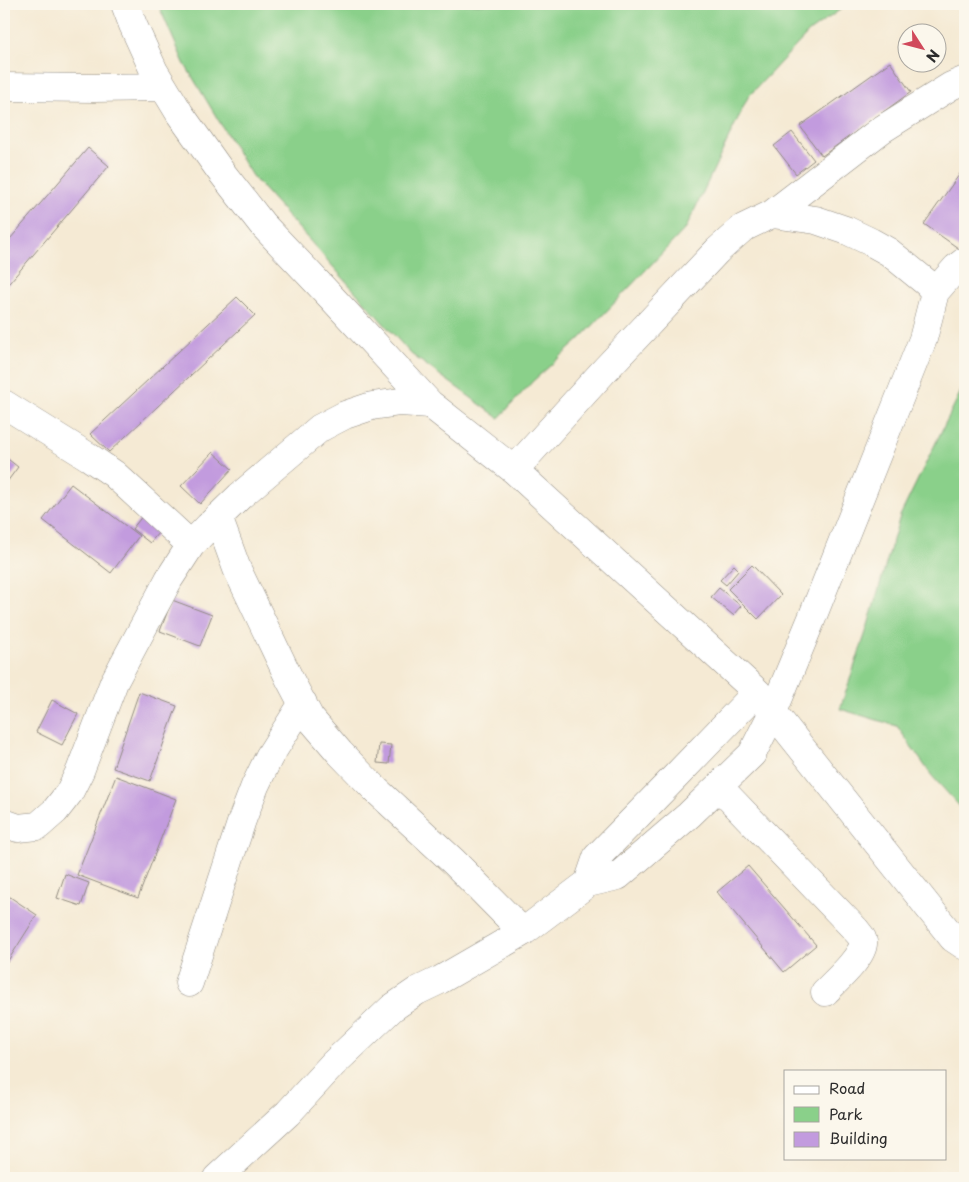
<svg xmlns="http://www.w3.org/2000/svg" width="969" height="1182" viewBox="0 0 969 1182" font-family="'Playpen Sans',sans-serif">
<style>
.green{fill:#8ad08a;stroke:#5a7e5a}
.building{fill:#c29bde}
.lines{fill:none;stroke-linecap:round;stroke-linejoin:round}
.minor-casing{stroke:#908a80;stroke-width:29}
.minor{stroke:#fff;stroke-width:28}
</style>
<rect width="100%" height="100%" fill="#fbf7ec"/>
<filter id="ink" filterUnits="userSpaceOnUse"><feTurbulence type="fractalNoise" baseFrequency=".02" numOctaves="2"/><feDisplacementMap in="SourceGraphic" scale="10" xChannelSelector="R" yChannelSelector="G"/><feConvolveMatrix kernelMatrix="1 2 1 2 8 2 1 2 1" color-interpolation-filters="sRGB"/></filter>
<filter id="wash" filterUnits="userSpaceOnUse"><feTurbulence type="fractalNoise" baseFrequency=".0096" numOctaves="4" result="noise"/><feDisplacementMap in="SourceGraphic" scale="20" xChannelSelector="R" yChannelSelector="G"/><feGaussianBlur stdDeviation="1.12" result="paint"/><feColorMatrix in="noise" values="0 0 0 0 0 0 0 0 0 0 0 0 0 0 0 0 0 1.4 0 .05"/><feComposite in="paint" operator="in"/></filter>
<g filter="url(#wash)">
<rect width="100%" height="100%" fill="#f5ead4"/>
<path class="green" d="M158,4H848L809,32L748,97L686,228L580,339L533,381L499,418L411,354L252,176L184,63Z
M965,383V812L932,776L897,726L840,709L866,632L900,516Z"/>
<g id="blocks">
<path class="building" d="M890,62L911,92L822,156L800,126Z
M792,132L814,160L796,174L774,146Z
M88,148L109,166L4,289V246Z
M964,168L965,169V253L924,224Z
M237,297L255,315L109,452L90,434Z
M213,452L232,469L200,504L181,486Z
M4,456L18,467L4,486Z
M71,484L139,536L111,573L43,520Z
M144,514L162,528L150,543L132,529Z
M734,565L739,570L726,585L720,580Z
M752,565L781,595L758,619L728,589Z
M719,588L741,606L733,615L711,597Z
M172,600L212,615L200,646L160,631Z
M139,692L177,706L150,781L113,768Z
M52,700L78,714L62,745L36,732Z
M379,744L391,745L389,764L377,763Z
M116,776L176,799L138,898L77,875Z
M748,866L816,945L784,972L717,892Z
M65,874L89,883L81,906L57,898Z
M4,893L37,915L4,967Z"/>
</g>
</g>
<g filter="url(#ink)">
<use href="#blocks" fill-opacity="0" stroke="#908a80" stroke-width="1"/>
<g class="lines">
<defs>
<path id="minor" d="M125,4L133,25L154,71L180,114L219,169L262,224L332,298L430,404
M4,87L94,88L163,87
M772,214L881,130L951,86L965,80
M4,404L89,457L114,474L191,545
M514,470L603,372L717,251L743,228L772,214L816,220L848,231L871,242L889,252L927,283L935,292
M218,517L237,569L289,678L310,718L340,753L375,789L454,862L523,932
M719,787L855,929C858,933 863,937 863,942C865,955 835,982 825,992
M4,823L18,828L38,826L55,811L69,793L80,771L114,682L169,579L191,545L209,526L240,496L320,428L345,415L372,406L400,402L430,404L514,470L757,692L953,938L965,946
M588,883L597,857L677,775L757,692
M189,983L242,820L255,786L269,757L303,703
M217,1178L288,1113L333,1064L392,1008L417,991L440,980L523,932L588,883L618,876L689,815L752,754L773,712L812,618L923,339L935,292L956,268L965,261"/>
</defs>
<use href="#minor" class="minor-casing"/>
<use href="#minor" class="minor"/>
</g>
</g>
<rect width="969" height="1182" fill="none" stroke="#fbf7ec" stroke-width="20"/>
<rect x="784" y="1070" width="162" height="90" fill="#fbf7ec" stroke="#a8a59f"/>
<rect x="794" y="1086" width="25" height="8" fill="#ffffff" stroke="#a8a59f"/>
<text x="829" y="1094" font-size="15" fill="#2b2b2b">Road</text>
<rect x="794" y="1107" width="25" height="15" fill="#8ad08a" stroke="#a8a59f"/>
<text x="829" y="1120" font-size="15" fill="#2b2b2b">Park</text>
<rect x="794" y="1132" width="25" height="15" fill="#c29bde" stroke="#a8a59f"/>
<text x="829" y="1144" font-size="15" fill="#2b2b2b">Building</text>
<g transform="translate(922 48) rotate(126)"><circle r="24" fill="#fbf7ec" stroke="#a8a59f"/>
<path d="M0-4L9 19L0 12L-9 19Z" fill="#d1495b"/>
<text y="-8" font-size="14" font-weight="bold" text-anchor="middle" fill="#2b2b2b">N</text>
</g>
</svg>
